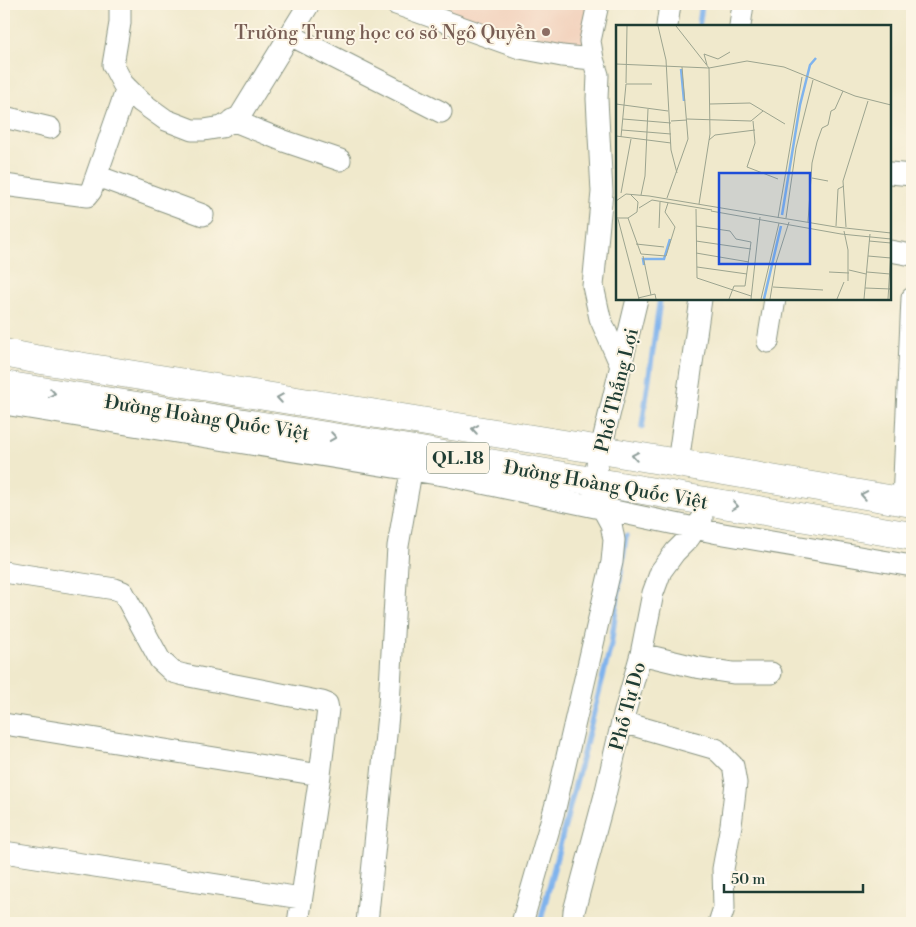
<svg xmlns="http://www.w3.org/2000/svg" width="916" height="927" viewBox="0 0 916 927" font-family="'Libre Bodoni',serif">
<style>
.built{fill:#f3d4bf}
.lines{fill:none;stroke-linecap:round;stroke-linejoin:round}
.stream{stroke:#7fb3ed;stroke-width:5.5}
.minor-casing{stroke:#889380;stroke-width:23}
.highway-casing{stroke:#889380;stroke-width:29}
.minor{stroke:#fff;stroke-width:21}
.highway{stroke:#fff;stroke-width:28}
.oneway{stroke:#8f9e9a}
.education-dot{fill:#8d6e63;stroke:#fcf5e5;stroke-width:2}
.labels{text-anchor:middle;stroke-width:4;stroke-linejoin:round;paint-order:stroke}
.shield{fill:#fcf5e5;stroke:#617469;stroke-width:1}
.shield-label{font-size:18px;font-weight:bold;fill:#1f3d34}
.education-label{font-size:19px;fill:#785e54;stroke:#fcf5e5;text-anchor:end}
.street-label{font-size:19px;fill:#1f3d34;stroke:#fcf5e5}
.inset-river{fill:none;stroke:#7fb3ed;stroke-width:2.5}
.inset-road{fill:none;stroke:#9ca48f;stroke-width:1}
.view{fill:#1d4ed8;fill-opacity:0.15;stroke:#1d4ed8;stroke-width:2.5}
.inset-edge{fill:none;stroke:#1f3d34;stroke-width:2.5}
</style>
<rect width="100%" height="100%" fill="#fcf5e5"/>
<filter id="ink" filterUnits="userSpaceOnUse"><feTurbulence type="fractalNoise" baseFrequency=".02" numOctaves="2"/><feDisplacementMap in="SourceGraphic" scale="10" xChannelSelector="R" yChannelSelector="G"/><feConvolveMatrix kernelMatrix="1 2 1 2 8 2 1 2 1" color-interpolation-filters="sRGB"/></filter>
<filter id="wash" filterUnits="userSpaceOnUse"><feTurbulence type="fractalNoise" baseFrequency=".0096" numOctaves="4" result="noise"/><feDisplacementMap in="SourceGraphic" scale="20" xChannelSelector="R" yChannelSelector="G"/><feGaussianBlur stdDeviation="1.12" result="paint"/><feColorMatrix in="noise" values="0 0 0 0 0 0 0 0 0 0 0 0 0 0 0 0 0 1.4 0 .05"/><feComposite in="paint" operator="in"/></filter>
<g filter="url(#wash)">
<rect width="100%" height="100%" fill="#f0e9cc"/>
<path class="built" d="M451,4H593L583,50L575,53L448,15Z"/>
<g class="lines">
<path class="stream" d="M699,26L702,4
M642,427L660,299
M540,923L611,645L626,536"/>
</g>
</g>
<g filter="url(#ink)">
<g class="lines">
<defs>
<path id="minor" d="M120,4V23L113,65L123,84L141,102L166,120L192,130H204L222,127L240,116L309,4
M396,4L520,48L562,56L593,59
M598,4L590,41L593,59L598,75L597,99L602,192L593,286L600,318L621,366
M667,26L670,4
M740,26L743,4
M290,35L441,112
M4,117L50,128
M232,120L284,141L340,160
M890,173L912,175
M97,176L203,215
M4,185L87,196L91,191L127,88
M890,251L912,255
M768,342L775,299
M4,404L449,476L718,533L912,566
M678,463L701,299
M903,501L912,298
M4,572L115,589L123,592L160,660L173,672L184,675L322,702L327,704L328,709L320,775L298,923
M641,654L695,667L733,673H771
M622,722L716,749L733,766L736,783L731,825L723,869L724,908L719,923
M4,724L320,775
M4,852L301,898
M367,923L389,705L398,546L414,455
M522,923L556,804L612,562L614,540L611,524L596,496L593,482L637,299
M573,923L574,911L605,795L622,722L641,654L653,593L661,571L675,552L689,538L702,519"/>
<path id="highway" d="M4,353L35,359L601,450L912,503
M4,385L415,450L705,501L912,536"/>
</defs>
<use href="#minor" class="minor-casing"/>
<use href="#highway" class="highway-casing"/>
<use href="#minor" class="minor"/>
<use href="#highway" class="highway"/>
</g>
<defs><path id="oneway-chevron" d="M-2-3.5L2.5 0L-2 3.5" fill="none" stroke-width="1.6" stroke-linecap="round" stroke-linejoin="round" transform="scale(1.25)"/></defs>
<g class="oneway">
<use href="#oneway-chevron" transform="translate(52 393) rotate(9)"/>
<use href="#oneway-chevron" transform="translate(280 398) rotate(-171)"/>
<use href="#oneway-chevron" transform="translate(475 429) rotate(-171)"/>
<use href="#oneway-chevron" transform="translate(333 437) rotate(9)"/>
<use href="#oneway-chevron" transform="translate(635 456) rotate(-170)"/>
<use href="#oneway-chevron" transform="translate(864 495) rotate(-170)"/>
<use href="#oneway-chevron" transform="translate(735 506) rotate(9)"/>
</g>
</g>
<circle class="education-dot" cx="546" cy="32" r="5"/>
<g class="labels">
<rect class="shield" x="427" y="442.5" width="62" height="31" rx="4"/>
<g class="shield-label">
<text x="458" y="464">QL.18</text>
</g>
<g class="education-label">
<text x="536" y="39">Trường Trung học cơ sở Ngô Quyền</text>
</g>
<g class="street-label">
<text transform="translate(616 390) rotate(-76)" y="7">Phố Thắng Lợi</text>
<text transform="translate(207 417) rotate(9)" y="7">Đường Hoàng Quốc Việt</text>
<text transform="translate(606 484) rotate(10)" y="7">Đường Hoàng Quốc Việt</text>
<text transform="translate(627 706) rotate(-75)" y="7">Phố Tự Do</text>
</g>
</g>
<g transform="translate(616 25)">
<rect width="275" height="275" fill="#f0e9cc"/>
<path class="inset-river" d="M65,44L68,76M166,190L184,80L194,40L200,33M28,240L27,234H48L54,214M148,274L165,201"/>
<path class="inset-road" d="M42,1L50,35L55,125L61,148M60,1L93,43L94,109L83,179M0,39L93,43L131,36L168,42L239,71L275,80M91,40L88,29L102,34L114,27M10,58L11,1M0,79L52,86M94,79L134,78L169,99M7,94L55,98M71,94L135,96L147,86M55,96L71,95M137,96L139,118L131,142L162,154M6,105L55,109M0,111L55,118M5,112L10,59H36M93,115L99,110L139,105M196,153L212,156M5,168L15,114M25,170L29,151L32,84M51,173L72,114L66,42M0,176L10,169L33,171L220,202L275,208M23,183L36,175L96,185M80,184L81,253L135,271M95,186L225,209L275,214M0,193H12L21,187L22,177L15,170M12,193L25,229L50,231L59,202L49,187L52,178M162,193L186,52M170,193L180,123L197,55M2,194L23,274M192,197L196,138L201,117L206,103L212,100L215,86L219,84L227,66M80,201L114,206L120,214L135,217L129,261H118L113,274M220,201L222,164L228,161M230,202L227,156L252,76M43,203L44,177M228,206L232,225V256M80,216L135,224M253,216L275,218M20,219L48,222M80,228L133,237M27,231L35,270M252,231L275,233M81,242L131,249M233,245L250,249M213,247L233,248M251,247L274,249M157,262L207,265M249,263L275,264M22,273L39,269L40,274M135,274L144,192M145,274L163,198M154,274L160,238L173,197M221,274L228,257M248,274L254,209M272,274L275,225"/>
<path class="view" d="M103,148H194V239H103Z"/>
<rect width="275" height="275" class="inset-edge"/>
</g>
<rect width="916" height="927" fill="none" stroke="#fcf5e5" stroke-width="20"/>
<path d="M724 884v8h139v-8" fill="none" stroke="#1f3d34" stroke-width="2.5"/>
<text x="731" y="884" font-size="15" fill="#1f3d34" stroke="#fcf5e5" stroke-width="4" paint-order="stroke">50 m</text>
</svg>
